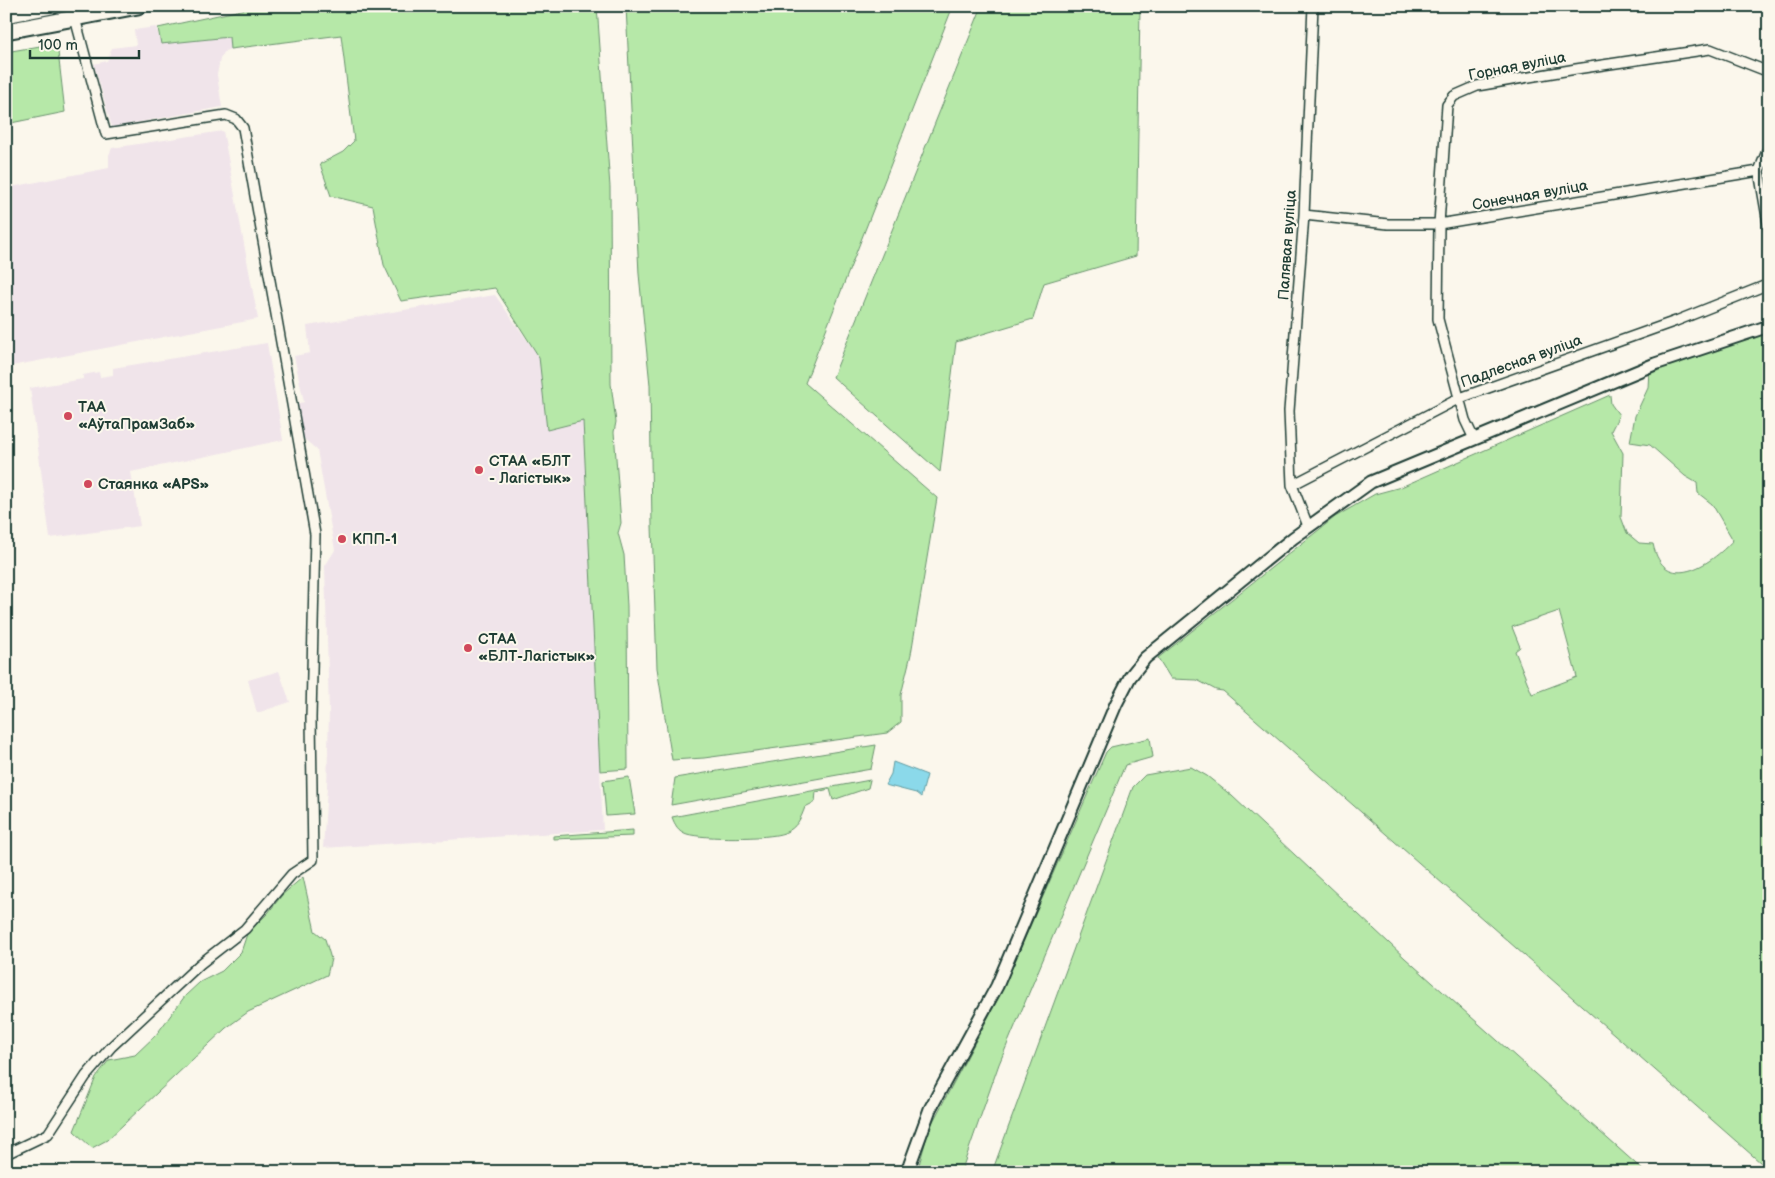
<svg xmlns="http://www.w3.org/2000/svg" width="1775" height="1178" viewBox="0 0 1775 1178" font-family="'Balsamiq Sans',sans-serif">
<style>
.built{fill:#f0e4ea}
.green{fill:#b6e8a8;stroke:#6a926e;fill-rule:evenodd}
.water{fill:#8bd9ea;stroke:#609ba1}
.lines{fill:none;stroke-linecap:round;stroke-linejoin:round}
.street-casing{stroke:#1f3d34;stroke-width:12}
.secondary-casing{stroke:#1f3d34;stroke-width:15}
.highway-casing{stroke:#1f3d34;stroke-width:19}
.street{stroke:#fbf7ec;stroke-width:9}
.secondary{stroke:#fbf7ec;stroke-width:11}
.highway{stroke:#fbf7ec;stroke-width:15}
.poi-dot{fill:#d1495b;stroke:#fbf7ec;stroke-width:2}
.labels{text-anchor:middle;stroke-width:4;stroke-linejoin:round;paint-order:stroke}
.street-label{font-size:15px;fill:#1f3d34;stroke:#fbf7ec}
.poi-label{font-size:15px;font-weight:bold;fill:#1f3d34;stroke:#fbf7ec;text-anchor:start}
</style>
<rect width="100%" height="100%" fill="#fbf7ec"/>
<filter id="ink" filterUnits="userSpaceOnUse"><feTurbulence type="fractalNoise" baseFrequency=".02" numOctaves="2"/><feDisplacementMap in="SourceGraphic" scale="10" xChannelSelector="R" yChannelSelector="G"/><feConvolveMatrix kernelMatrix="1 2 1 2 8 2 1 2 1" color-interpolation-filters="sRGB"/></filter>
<g filter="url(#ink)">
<path class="built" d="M156,27L161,44L229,37L230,49L225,51L220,59L217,75L222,107L112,127L94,64L107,61L112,48L136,45L134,30Z
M223,131L258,319L6,367V188L109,168V155L112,148Z
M495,295L539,357L547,430L583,421L603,830L323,848L327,788L329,712L325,566L335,550L317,450L302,437L295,404L304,402L294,356L310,353L307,326Z
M267,343L283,440L131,472L140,526L50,538L30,388L83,379V375L99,372L100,377L113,375V368Z
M279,671L290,702L257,713L248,680Z"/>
<path class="green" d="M260,6H597L610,187L611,384L616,422L614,432L621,523L618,533L624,555L627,606L628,769L600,771L583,421L547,430L539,357L495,288L401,301L384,265L373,206L331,196L320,164L343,152L354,141L341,35L230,49L229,37L161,44L158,28Z
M626,6H953L805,383L937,498L911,654L901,695V722L887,733L704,758L672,760L657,668L652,526L650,385L639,274Z
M982,6H1140L1136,256L1044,283L1033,319L956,342L940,472L833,377Z
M57,43L65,112L6,124V52Z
M1769,331V1170L1223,691L1216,690L1197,680L1171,679L1158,658L1335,517L1375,494L1401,487L1610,395L1611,404L1619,415L1611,431L1623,453L1621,517L1627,533L1639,543L1653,544C1664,595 1711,565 1733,540L1712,504L1698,493L1697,483L1685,476L1650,445L1630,442L1635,416L1648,388L1649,370ZM1559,611L1577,677L1532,694L1515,651L1520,647L1512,627Z
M1150,738L1153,757L1125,765L999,1064L961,1172H917L929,1129L1000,995L1106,752L1111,747Z
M876,745L871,769L671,805L675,778Z
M1191,767L1207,776L1232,796L1405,958L1645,1172H992L1133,787L1145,775Z
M629,777L635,814L606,816L603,781Z
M870,780L868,788L833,800L830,789L816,792L815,802L805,807C801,818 797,828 784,833C769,839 703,839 687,834C678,831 675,825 672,817Z
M633,830V836L553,839V836Z
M303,877L315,931L325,939L331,959L327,975L248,1012L226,1028L107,1140L92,1148L74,1131L96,1077L109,1060L135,1055L156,1035L185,996L200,982L222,971L241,952L247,934L268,913L282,895Z"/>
<path class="water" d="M893,762L927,775L921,797L916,793L885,785L891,774Z"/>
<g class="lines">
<defs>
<path id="street" d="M1769,146L1759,171L1769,229
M1304,215L1388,224H1439L1759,171
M1474,439L1465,420L1438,319L1439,224L1447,105L1454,96L1477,86L1576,69L1710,49L1769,72
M1292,485L1460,398L1676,321L1769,284
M1308,526L1292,485L1289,411L1304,215L1313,6
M6,1154L48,1134L86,1076L111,1047L200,964L245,929L292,874L313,860L311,718L315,534L243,128L236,119L226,115L106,134L75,18"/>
<path id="secondary" d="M907,1172L930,1109L997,986L1116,704L1130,677L1145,658L1293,538L1371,482L1655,364L1769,326"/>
<path id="highway" d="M6,15L52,6
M6,31L138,6"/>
</defs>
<use href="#street" class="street-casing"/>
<use href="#secondary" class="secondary-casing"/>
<use href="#highway" class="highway-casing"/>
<use href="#street" class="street"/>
<use href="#secondary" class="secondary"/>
<use href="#highway" class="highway"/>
</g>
</g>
<g class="poi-dot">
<circle cx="68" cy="416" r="5"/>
<circle cx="479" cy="470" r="5"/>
<circle cx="88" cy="484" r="5"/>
<circle cx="342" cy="539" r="5"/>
<circle cx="468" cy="648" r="5"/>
</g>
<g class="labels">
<g class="street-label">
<text transform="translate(1517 66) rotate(-11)" y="5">Горная вуліца</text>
<text transform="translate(1530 195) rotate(-10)" y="5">Сонечная вуліца</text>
<text transform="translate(1287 245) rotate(-86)" y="5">Палявая вуліца</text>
<text transform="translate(1521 361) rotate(-20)" y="5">Падлесная вуліца</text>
</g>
<g class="poi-label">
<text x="78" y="412">ТАА<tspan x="78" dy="17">«АўтаПрамЗаб»</tspan></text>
<text x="489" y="466">СТАА «БЛТ<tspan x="489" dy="17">- Лагістык»</tspan></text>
<text x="98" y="489">Стаянка «APS»</text>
<text x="352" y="544">КПП-1</text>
<text x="478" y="644">СТАА<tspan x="478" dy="17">«БЛТ-Лагістык»</tspan></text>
</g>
</g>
<rect width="1775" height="1178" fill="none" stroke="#fbf7ec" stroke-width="25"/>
<rect x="12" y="12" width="1750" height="1153" fill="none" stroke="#1f3d34" stroke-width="2" filter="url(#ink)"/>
<path d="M30 50v8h109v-8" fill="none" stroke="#1f3d34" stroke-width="2.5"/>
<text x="38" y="50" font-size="15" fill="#1f3d34" stroke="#fbf7ec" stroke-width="4" paint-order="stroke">100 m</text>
</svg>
